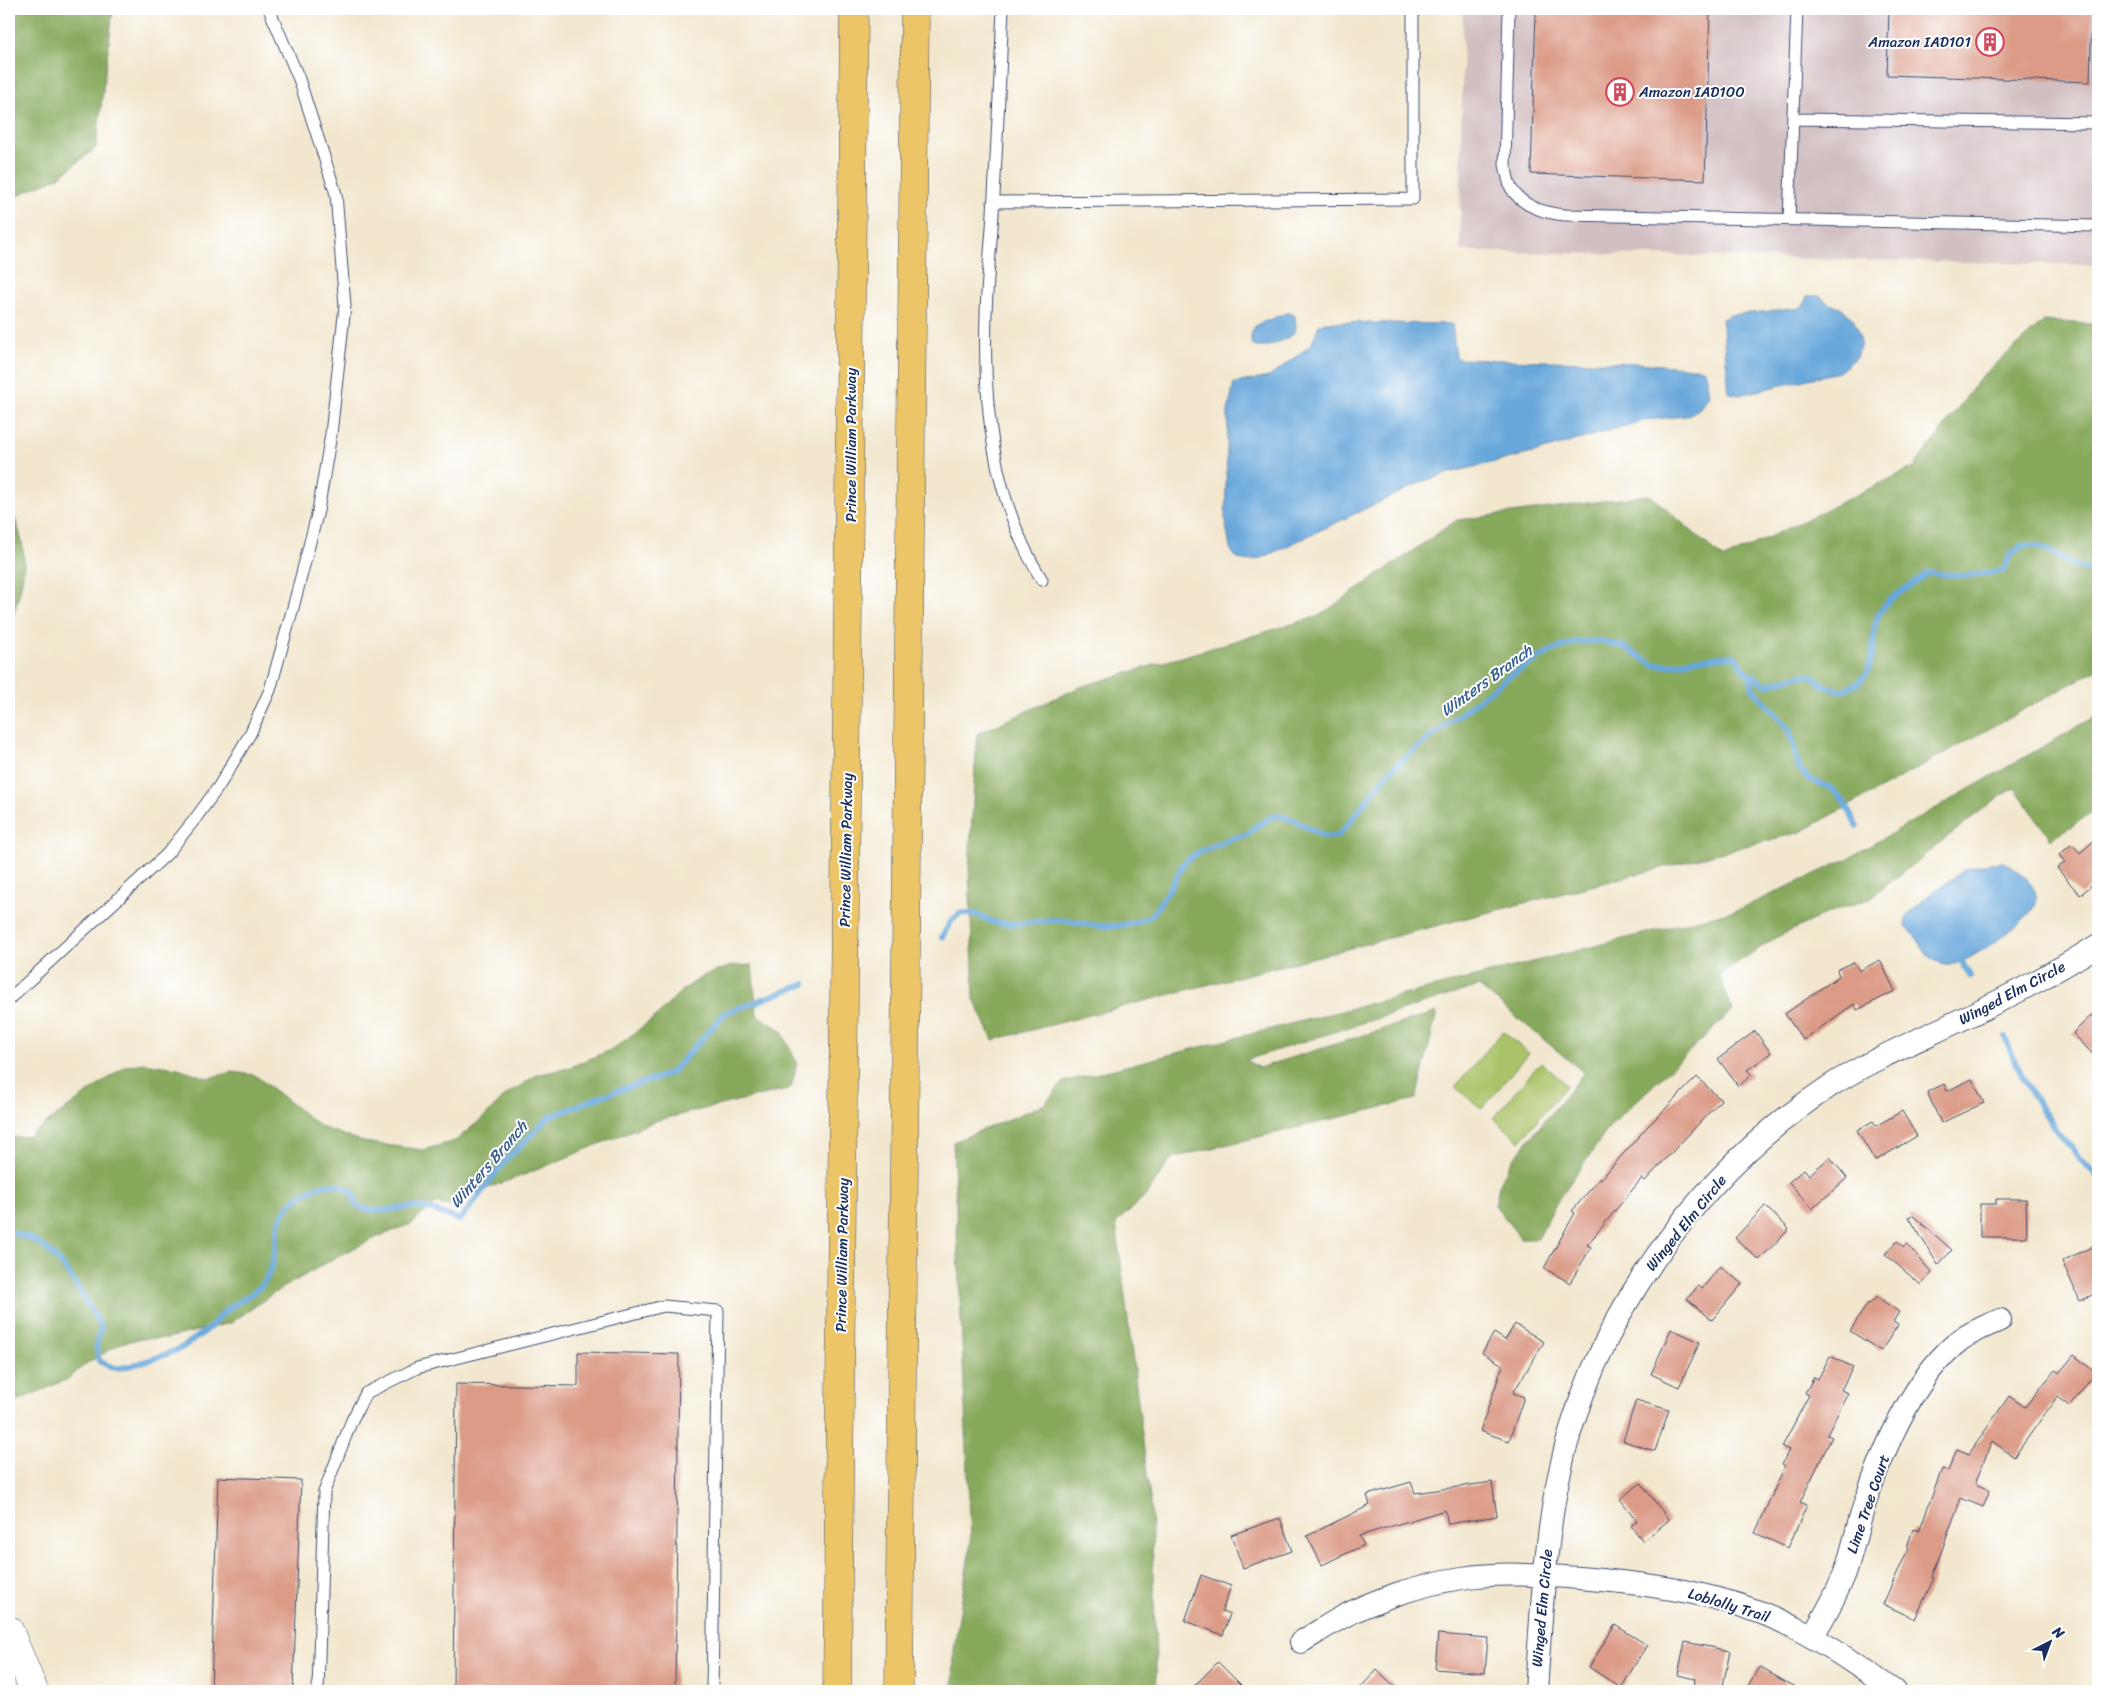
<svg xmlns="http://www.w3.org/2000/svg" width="2107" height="1700" viewBox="0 0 2107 1700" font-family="Sriracha,sans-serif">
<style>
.industrial{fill:#d2bfc1}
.green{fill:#aac368;stroke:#627963}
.forest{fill:#87a95c;stroke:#516c5d}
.water{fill:#67a7da;stroke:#416b9c}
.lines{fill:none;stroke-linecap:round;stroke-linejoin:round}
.stream{stroke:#67a7da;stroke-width:6}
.building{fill:#db9b87}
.service-casing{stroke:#3b4b6f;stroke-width:13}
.minor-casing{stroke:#3b4b6f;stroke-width:24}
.tertiary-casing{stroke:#3b4b6f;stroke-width:29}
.trunk-casing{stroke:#3b4b6f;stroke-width:29}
.service{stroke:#fff;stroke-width:11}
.minor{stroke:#fff;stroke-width:22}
.tertiary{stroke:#fff;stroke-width:28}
.trunk{stroke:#edc569;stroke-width:28}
.labels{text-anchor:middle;stroke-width:4;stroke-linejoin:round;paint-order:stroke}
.poi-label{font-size:15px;fill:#1b2f5e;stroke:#fff;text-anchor:end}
.street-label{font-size:15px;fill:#1b2f5e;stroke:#fff}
.water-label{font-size:16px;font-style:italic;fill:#395f90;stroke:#fff}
</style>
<rect width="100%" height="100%" fill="#fff"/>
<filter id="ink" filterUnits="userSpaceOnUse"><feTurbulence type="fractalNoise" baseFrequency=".02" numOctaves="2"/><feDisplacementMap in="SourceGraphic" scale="10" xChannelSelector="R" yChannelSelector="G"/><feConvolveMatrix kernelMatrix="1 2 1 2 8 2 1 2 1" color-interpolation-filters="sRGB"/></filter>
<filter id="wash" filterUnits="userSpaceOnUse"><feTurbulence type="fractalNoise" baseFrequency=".0096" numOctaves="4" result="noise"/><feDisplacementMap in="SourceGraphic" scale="20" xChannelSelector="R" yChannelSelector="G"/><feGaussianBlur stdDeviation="1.12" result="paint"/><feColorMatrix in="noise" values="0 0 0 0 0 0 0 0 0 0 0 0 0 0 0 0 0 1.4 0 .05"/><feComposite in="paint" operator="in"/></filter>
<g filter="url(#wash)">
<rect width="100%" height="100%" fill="#f2e7ce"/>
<path class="industrial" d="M1463,9H2098V265L1460,251Z"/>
<path class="green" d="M1503,1031L1528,1053L1482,1109L1455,1087Z
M1541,1062L1567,1085L1520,1141L1493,1118Z"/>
<path class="forest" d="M9,9H113L96,148L59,177L24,192L9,202Z
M2044,321L2091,324L2098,322V669L1801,832L993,1040L974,999L969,867L977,734L1080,687L1319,616L1457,520L1650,495L1724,559L1914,467L1982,376Z
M9,509C15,515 16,522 19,530C31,572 18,593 9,633Z
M2098,715V809L2051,839L2015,788L1993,801L1869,899L1828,913L1775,938L1719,975L1733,1010L1611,1125L1558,1200L1538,1239H1521L1495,1205L1500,1181L1514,1158L1584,1073L1479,986L1246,1060L1259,1068L1437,1012L1416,1099L1172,1158L1146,1195L1116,1223L1151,1506L1157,1691H953L954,1649L971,1541L953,1142L1045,1104L1063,1082L1740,909L1847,859Z
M752,965L757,1015L781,1030L797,1063L791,1088L655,1121L524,1175L472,1194L456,1207L435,1204L411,1224L380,1236L338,1256L274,1293L231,1323L168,1338L139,1339L122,1343L87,1363L68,1379L17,1401L9,1397V1138L29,1136L125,1066L143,1063L178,1068L208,1078L232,1072L255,1075L321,1127L364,1142L423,1150L455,1141L485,1116L506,1095L537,1075L568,1068L613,1049L658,1015L681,991L705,975L732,966Z"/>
<path class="water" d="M1808,296H1820L1829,304L1839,307L1852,317L1859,332L1861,342L1857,357L1839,372L1739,395L1729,393L1722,319L1730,315L1801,308Z
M1289,312L1295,316L1296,328L1293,334C1286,340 1252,357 1251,340C1250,334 1253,329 1256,325Z
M1325,322L1452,324L1456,357L1459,359L1638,363L1694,368L1703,369L1706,372L1709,396L1699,409L1686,416L1646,420L1537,452L1449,473L1424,481L1266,556C1252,562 1237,565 1230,548L1225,519L1228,411L1234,383L1269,377L1311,345L1319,325Z
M2003,862C2016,868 2043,888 2035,905C2027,922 1981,953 1963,961C1956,965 1947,965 1940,963C1922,956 1921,937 1906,928V917L1925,898L1964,870L1989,863Z"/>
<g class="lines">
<path class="stream" d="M1750,675L1753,689L1789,729L1799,768L1809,779L1831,788L1843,800L1857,826
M942,937L951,921L961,913L975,914L993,922L1013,924L1054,920L1071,921L1096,926H1117L1137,922L1152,915L1173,883L1183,864L1195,854L1232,838L1247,835L1256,826L1276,815L1291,819L1326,837L1339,835L1391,770L1418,747L1508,677L1551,651L1576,642L1602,641L1624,647L1654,665H1672L1696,659L1734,656L1746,672L1767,685L1800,675L1812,676L1825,686L1840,691L1857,684L1868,672L1873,651L1874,630L1878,615L1889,600L1928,573L1964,576L2003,571L2011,554L2023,545C2030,546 2038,545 2043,548C2063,555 2075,573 2098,569
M1962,962L1970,976
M2005,1037C2024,1090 2058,1137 2098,1177
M9,1231C16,1234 24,1236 31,1239C62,1253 84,1299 101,1327L96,1345L99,1361C104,1363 111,1368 116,1368C129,1368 169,1354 181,1348C190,1342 201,1335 209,1328C215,1322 221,1314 228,1309C239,1300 259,1293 266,1279C285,1243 264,1212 311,1190C328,1182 337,1182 353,1192L356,1205C374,1216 395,1207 415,1207C426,1206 448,1216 460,1220L506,1160L549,1117L602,1096L671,1073L725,1013L805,984"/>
</g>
<g id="blocks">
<path class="building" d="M1536,9H1710L1705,180L1531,174Z
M1889,9H2092L2090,82L1887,75Z
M2098,837V880L2080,895L2057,868L2065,862L2059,855L2072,844L2080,853Z
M1880,960L1895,991L1857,1010L1854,1004L1803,1040L1785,1014L1839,976L1837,970L1854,962L1859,971Z
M2098,1009V1060L2073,1033Z
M1755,1031L1771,1053L1747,1070L1752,1075L1738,1086L1718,1059Z
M1697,1077L1721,1100L1645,1181L1642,1178L1587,1245L1591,1247L1570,1283L1544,1268L1575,1213L1572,1211L1600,1178L1601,1179L1648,1126Z
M1972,1079L1984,1103L1941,1123L1927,1092L1944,1084L1947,1091Z
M1902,1111L1917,1136L1875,1161L1857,1130L1873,1121L1876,1126Z
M1830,1157L1847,1178L1812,1209L1789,1182L1804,1169L1809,1175Z
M1996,1199H2026L2027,1237H1980V1204H1996Z
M1765,1206L1789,1229L1759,1260L1735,1238Z
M1912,1215L1952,1250L1938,1265L1909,1217Z
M1897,1241L1904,1247L1907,1244L1932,1273L1921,1285L1885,1254Z
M2094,1246L2098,1254V1292L2080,1301L2062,1261Z
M1720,1266L1742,1284L1712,1320L1687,1299L1698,1286L1702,1289Z
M1877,1297L1899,1312L1893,1322L1898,1325L1881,1351L1850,1331L1868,1303L1869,1304Z
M1515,1324L1544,1342L1513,1393L1524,1397L1509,1441L1480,1431L1503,1365L1482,1353L1494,1333L1505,1340Z
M1671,1329L1700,1342L1679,1387L1651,1374Z
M578,1352L679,1354L675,1691H453L456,1384L578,1386Z
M2074,1355L2096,1373L2069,1406L2057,1397L2014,1457L1992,1441L1975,1484L1990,1490L1983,1507L1961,1498L1932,1577L1934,1578L1915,1619L1883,1604L1909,1547H1907L1913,1529L1919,1531L1942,1469L1948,1471L1957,1449L1969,1454L2009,1396L2025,1407L2055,1370L2059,1373Z
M1830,1356L1853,1367L1841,1390L1848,1393L1827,1435L1832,1437L1800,1502L1807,1505L1788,1548L1755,1533L1785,1466L1782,1464L1789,1450L1782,1447L1809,1395L1805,1393L1814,1377L1818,1379Z
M1636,1400L1669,1410L1655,1451L1623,1441Z
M218,1477L301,1480L293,1691H211Z
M1411,1482L1415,1493L1492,1482L1497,1516L1448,1524L1445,1510L1359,1536L1364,1545L1322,1565L1307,1536L1370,1505L1367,1495Z
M1641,1483L1669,1520L1643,1541L1631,1526L1637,1521L1620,1499Z
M1280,1518L1292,1551L1243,1568L1231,1535Z
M1201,1575L1231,1586L1222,1611L1230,1614L1223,1635L1185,1621Z
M1615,1625L1647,1645L1621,1688L1589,1667Z
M1438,1634L1488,1638L1485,1673L1435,1669Z
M1685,1642L1730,1651L1722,1691L1694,1686L1695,1679L1678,1675Z
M1218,1662L1247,1691H1189Z
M1759,1667L1802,1691H1745Z
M1377,1670L1400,1691H1357Z"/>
</g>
</g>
<g filter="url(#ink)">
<use href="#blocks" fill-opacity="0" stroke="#3b4b6f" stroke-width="1"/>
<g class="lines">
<defs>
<path id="service" d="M1003,9C1000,77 997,145 993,213C991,247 987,280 986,314C983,406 993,501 1042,580
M1509,9L1505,165C1507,172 1508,181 1511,188C1522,207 1546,213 1565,215L2098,226
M1793,119L2098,123
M993,202L1413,199V9
M1789,220L1797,9
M9,999L167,854L195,819L219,786L250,734L270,690L294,604L318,511L331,434L345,306L336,194L299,79L269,9
M318,1691L324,1492L352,1420L366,1393L417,1368L664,1306L718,1311L712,1691"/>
<path id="minor" d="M1812,1637C1824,1617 1836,1596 1845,1573C1853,1549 1858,1524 1866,1500C1884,1448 1915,1376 1959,1341C1971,1332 1986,1326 2000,1320
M1301,1642C1313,1635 1325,1627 1337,1620C1372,1600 1422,1584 1462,1578C1500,1572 1541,1575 1579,1578C1654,1584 1732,1594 1799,1630C1832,1647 1864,1670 1894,1691
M1536,1691C1541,1621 1544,1550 1558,1480C1590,1323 1696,1174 1830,1086C1869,1061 1914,1042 1956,1022C2005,999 2053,974 2098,945"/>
<path id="tertiary" d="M9,1630L34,1691"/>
<path id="trunk" d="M837,1691L854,9
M899,1691L915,9"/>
</defs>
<use href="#service" class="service-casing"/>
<use href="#minor" class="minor-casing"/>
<use href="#tertiary" class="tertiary-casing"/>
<use href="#trunk" class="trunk-casing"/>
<use href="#service" class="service"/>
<use href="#minor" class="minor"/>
<use href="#tertiary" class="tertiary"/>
<use href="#trunk" class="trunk"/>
</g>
</g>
<defs>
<symbol id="building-ring" viewBox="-11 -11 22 22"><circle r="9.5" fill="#fff" stroke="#d1495b" stroke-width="1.5"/><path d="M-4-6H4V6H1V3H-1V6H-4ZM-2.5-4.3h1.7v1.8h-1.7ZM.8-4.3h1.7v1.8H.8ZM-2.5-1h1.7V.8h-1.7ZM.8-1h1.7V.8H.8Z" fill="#d1495b"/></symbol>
</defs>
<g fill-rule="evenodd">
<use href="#building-ring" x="1974" y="26" width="32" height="32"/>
<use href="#building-ring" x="1604" y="76" width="32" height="32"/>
</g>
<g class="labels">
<g class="poi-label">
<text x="1971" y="47">Amazon IAD101</text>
<text x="1639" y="97" text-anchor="start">Amazon IAD100</text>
</g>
<g class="street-label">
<text transform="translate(851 445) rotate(-90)" y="5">Prince William Parkway</text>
<text transform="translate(846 850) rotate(-89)" y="5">Prince William Parkway</text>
<text transform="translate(2012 993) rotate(-28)" y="5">Winged Elm Circle</text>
<text transform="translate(1686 1223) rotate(-51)" y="5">Winged Elm Circle</text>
<text transform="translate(842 1255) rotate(-89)" y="5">Prince William Parkway</text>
<text transform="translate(1868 1504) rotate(-71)" y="5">Lime Tree Court</text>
<text transform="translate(1729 1605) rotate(17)" y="5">Loblolly Trail</text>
<text transform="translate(1542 1608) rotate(-85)" y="5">Winged Elm Circle</text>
</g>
<g class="water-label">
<text transform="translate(1486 680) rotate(-36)" y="6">Winters Branch</text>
<text transform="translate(488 1164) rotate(-49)" y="6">Winters Branch</text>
</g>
</g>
<rect width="2107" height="1700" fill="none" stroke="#fff" stroke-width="30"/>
<g transform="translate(2050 1642) rotate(42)" stroke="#ffffff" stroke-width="4" paint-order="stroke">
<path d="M0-4L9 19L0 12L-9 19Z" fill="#1b2f5e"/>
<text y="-8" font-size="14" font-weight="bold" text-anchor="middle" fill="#1b2f5e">N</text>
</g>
</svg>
